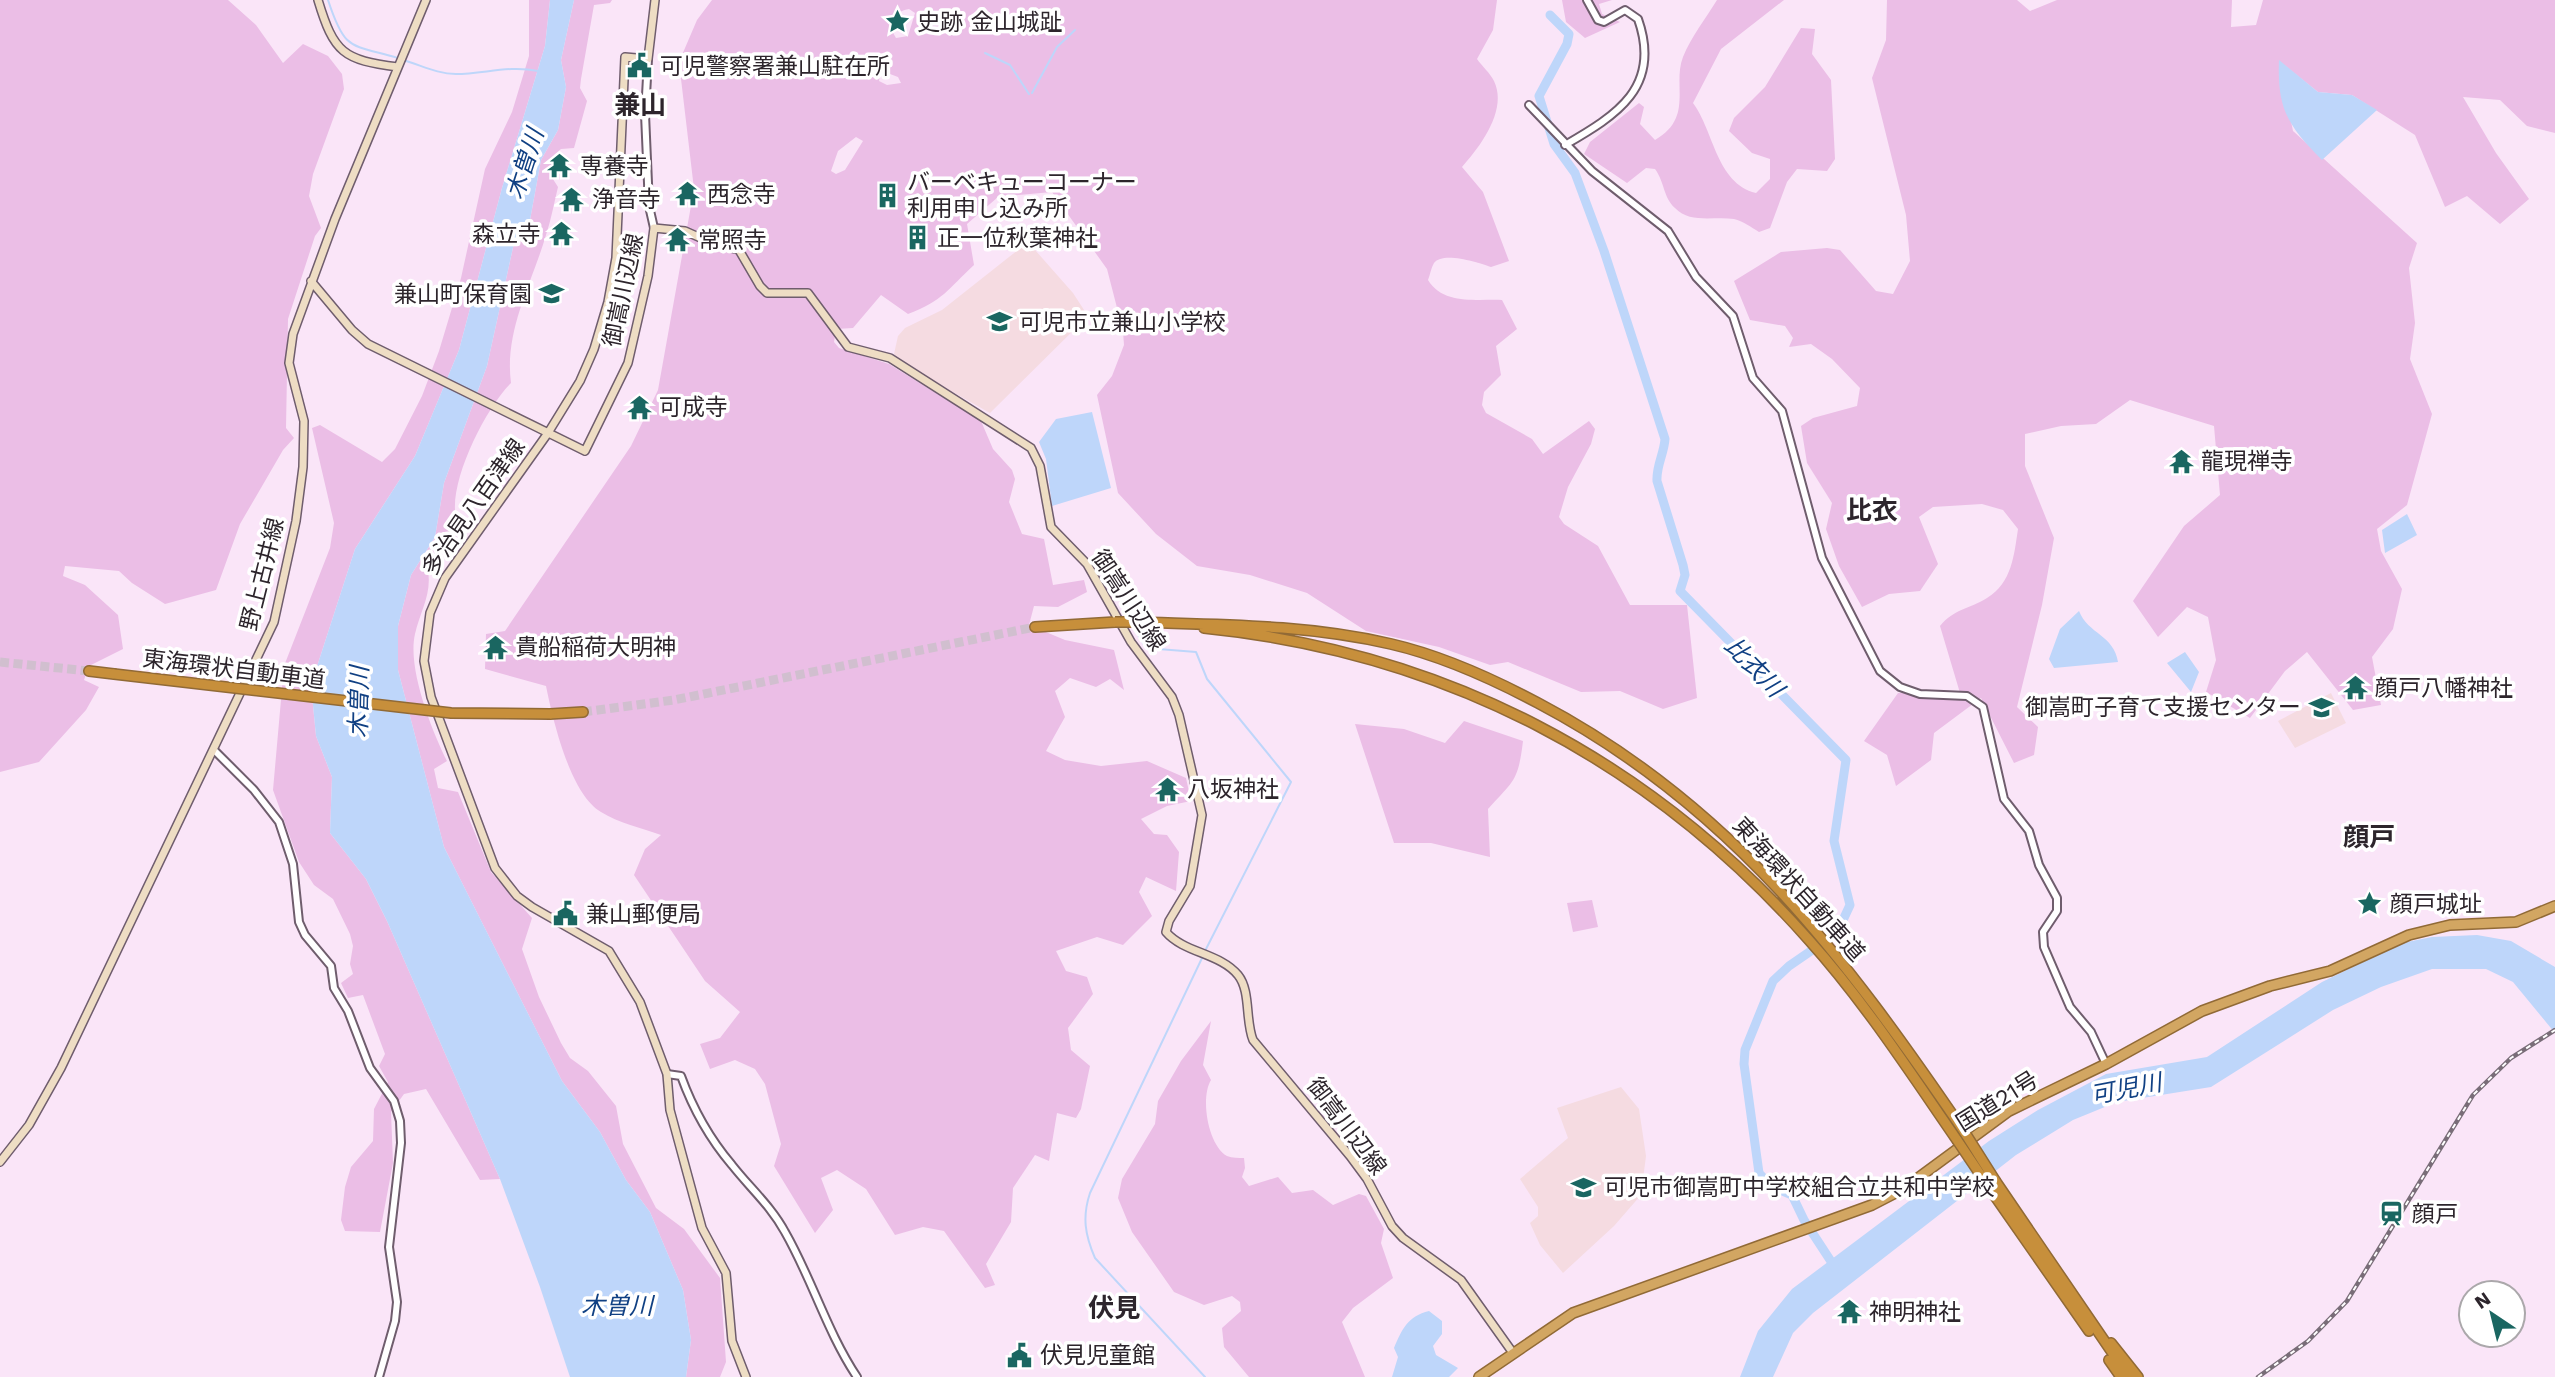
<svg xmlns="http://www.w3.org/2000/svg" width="2555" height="1377" viewBox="0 0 2555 1377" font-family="'Work Sans','Noto Sans JP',sans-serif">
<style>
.education{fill:#f5dbe1}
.green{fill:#ebbee6;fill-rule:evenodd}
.water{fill:#bed6fa}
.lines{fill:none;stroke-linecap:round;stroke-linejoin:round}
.stream{stroke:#bed6fa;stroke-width:2}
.river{stroke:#bed6fa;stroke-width:9}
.motorway-tunnel{stroke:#d1bfcf;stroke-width:9;stroke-dasharray:9 4.5;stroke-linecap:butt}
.tertiary-casing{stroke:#6f5d6d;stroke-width:10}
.secondary-casing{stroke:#6f5d6d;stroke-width:10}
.trunk-casing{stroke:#916a36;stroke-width:12}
.motorway-casing{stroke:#916a36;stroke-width:12}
.tertiary{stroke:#fff;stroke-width:6}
.secondary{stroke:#eeddc4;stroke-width:7}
.trunk{stroke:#d2a662;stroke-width:9}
.motorway{stroke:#c78f3b;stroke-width:9}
.rail-casing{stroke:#796d78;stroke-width:4.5}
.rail{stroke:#fff;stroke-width:2;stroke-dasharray:5;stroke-linecap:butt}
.motorway-bridge-casing{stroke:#916a36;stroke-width:12;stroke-linecap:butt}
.motorway-bridge{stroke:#c78f3b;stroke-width:9}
.labels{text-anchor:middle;stroke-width:7;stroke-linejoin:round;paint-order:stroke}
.poi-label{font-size:23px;fill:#2d252c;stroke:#fff;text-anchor:start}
.street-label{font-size:23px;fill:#2d252c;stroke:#fff}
.water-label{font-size:24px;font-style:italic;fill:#104083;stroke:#fff}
.quarter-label{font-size:26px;font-weight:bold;fill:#2d252c;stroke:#fff}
</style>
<rect width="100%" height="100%" fill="#fae5f8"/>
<path class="education" d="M1028,242L1073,293L1088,316L990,413L896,360L894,354L898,336L905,328L942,310Z
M2331,693L2346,723L2295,748L2278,721Z
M1621,1087L1639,1109L1646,1156L1641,1195L1614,1226L1563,1273L1540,1245L1530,1223L1538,1216V1207L1520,1179L1568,1138L1557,1108Z"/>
<path class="green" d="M0,0H228L256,25L283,63L303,44L328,56L342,74L344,89L313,174L309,196L321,228L315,236L288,319L286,428L294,438L283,450L240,524L216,590L165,604L132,583L119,571L65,566L63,576L85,585L118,615L123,649L89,666L84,680L99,687L86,710L39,762L0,772Z
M529,0H550L545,46L502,188L459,350L415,456L355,549L311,685L316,736L332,777L330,833L366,879L387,921L500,1179L480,1180L426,1089L404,1094L391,1112L393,1163L380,1232L345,1231L341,1220L345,1187L351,1167L373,1141L374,1109L388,1082L379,1066L385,1054L363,995L348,998L341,983L353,974L350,964L353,946L350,934L333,899L314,885L299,862L273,790L284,666L330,548L334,523L312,428L320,425L382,462L395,449L422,396L439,351L461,278L485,169L512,112L529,56Z
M574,0H612L610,3L594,5L581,79L580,88L587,101L574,148L561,149L554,155L551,176L558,187C554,203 551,220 546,235C532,283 504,331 511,383C486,408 453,474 455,510C455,518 463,528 466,535L451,553L442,550L428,571C432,594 420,612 415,634C407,668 432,731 447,761L434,769L438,788L458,792L491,872L532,918L522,949L539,997L561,1043L570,1058L588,1071L616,1106L623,1144L656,1208L684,1229L720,1278L726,1362L720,1377H686L691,1340L683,1290L650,1212L626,1180L600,1132L562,1081L444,847L398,670V626L411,575L435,537L444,483L487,366L514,243L530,220L541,160L558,130L566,87L561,60Z
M712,0H1497L1493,30L1477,59C1482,66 1490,73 1494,81C1508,110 1480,147 1462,167L1483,192L1509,261L1491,267C1479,263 1443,251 1434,263C1431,268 1430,275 1428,280C1443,305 1476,299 1502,300L1517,329L1496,346L1501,375L1484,392L1482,405L1486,413L1532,439L1543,454L1589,421L1595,429L1591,444L1568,487L1559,517L1564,524L1598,546L1630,605H1687L1697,698L1663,709L1620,691L1581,692L1508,662L1490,665L1439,647L1366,631L1307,593L1250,575L1197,566L1156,534L1118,493L1097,395L1112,376L1124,345L1123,331L1107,269L1052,192L998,197L967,224L974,265C947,290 944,300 908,314L881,295L853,328L836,329L834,342L839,348L889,364L981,421L993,449L1012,470L1015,479L1009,502L1022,534L1044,539L1053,585L1084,580L1087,592L1058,607L1034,606L1029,625L1065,640L1114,650L1124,690L1110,679L1096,687L1070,678L1055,691L1065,717L1046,751L1065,760L1101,766L1147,761L1186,778L1191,801L1167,806L1141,819L1154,834L1167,835L1179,852L1176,891L1146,877L1139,892L1152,916L1123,945L1097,937L1056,951L1066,971L1087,977L1093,994L1068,1028L1071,1050L1090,1066L1081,1109L1076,1118L1057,1113L1049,1161L1035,1155L1013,1188L1011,1222L986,1264L995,1285L985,1288L944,1231L923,1227L895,1235L866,1189L837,1170L821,1178L833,1210L815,1233L774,1166L781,1144L765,1084L755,1069L735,1060L710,1069L700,1044L720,1038L740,1012L705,981L634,875L645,849L661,835C642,828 618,823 601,812C570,794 553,720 546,686L485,669L486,634L505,631L631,446L658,390L694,189L679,62L697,20ZM909,9L915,13L908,36L896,38L892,31C893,19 896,11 909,9ZM890,74L898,77L901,83L887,85L879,81L880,75ZM856,137L863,141L845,170L836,174L831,171L838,151Z
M1562,0H1612L1599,4L1602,14L1620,22L1585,38L1566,22Z
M1717,0H1784L1721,49L1693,103C1714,131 1716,183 1756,193L1770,179V159L1752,153L1729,131L1734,118L1765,87L1801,28L1815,29L1812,54L1831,80L1835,159L1827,171L1797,169L1787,182L1770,228L1759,232C1751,227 1743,221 1734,219C1714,216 1690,224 1675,208C1663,197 1665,183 1655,169L1646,168L1627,183L1584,154L1590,142L1639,103L1644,107L1640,124L1655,140C1694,118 1672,85 1683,57C1691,37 1706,18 1717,0Z
M1887,0H2017L2030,11L2057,0H2232L2231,27L2256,25L2263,0H2555V133L2527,126L2500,100L2463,97L2496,153L2529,199L2500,224L2467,196L2445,207L2415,135L2352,95L2318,92L2279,61L2293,131L2417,243L2409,268L2415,323L2410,359L2432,414L2407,505L2377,529L2381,551L2402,589L2393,629L2372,657L2381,705L2353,710L2307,652L2285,671L2250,718L2206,692L2216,660L2208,617L2187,607L2158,637L2133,601L2184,526L2220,495L2214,426L2130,400L2096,424L2061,426L2025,434V466L2054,538L2042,605L2017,707L2038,727L2034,755L2014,763L1981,698L1934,733L1931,760L1896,786L1887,755L1864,741L1898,693H1960L1940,626C1954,609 1969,609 1987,598C2012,583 2014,555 2018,529L2003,510L1982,504L1933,507L1919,517L1938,564L1920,591L1889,594L1862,607L1839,566L1826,529L1832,503L1807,463L1801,426L1813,418L1857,406L1860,388L1832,359L1811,344L1789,347L1793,338L1785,326L1750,320L1734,281L1781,252L1827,248L1840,250L1876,291L1893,294L1910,261L1906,215L1872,78L1886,40Z
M1464,721L1523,741C1518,782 1514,780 1488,809L1490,857L1431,843H1394L1355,724L1404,729L1445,743Z
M1592,900L1598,927L1573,932L1567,903Z
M1211,1021L1203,1065L1211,1080C1200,1098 1208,1145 1227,1156C1232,1158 1239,1158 1244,1158L1245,1168L1242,1177L1249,1186L1278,1177L1292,1193L1313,1190L1333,1205L1359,1194L1366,1196L1384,1229L1381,1243L1393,1278L1353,1308L1342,1322L1365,1377H1249L1224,1347L1222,1328L1241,1311L1240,1302L1232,1296L1204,1305L1174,1292L1132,1232L1118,1198L1122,1179L1155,1124L1158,1101L1181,1061Z"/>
<path class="water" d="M550,0H574L561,60L566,87L558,130L541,160L530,220L514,243L487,366L444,483L435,537L411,575L398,626V670L444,847L562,1081L600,1132L626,1180L650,1212L683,1290L691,1340L686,1377H570L540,1287L500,1179L387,921L366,879L330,833L332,777L316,736L311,685L355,549L415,456L459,350L502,188L545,46Z
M2279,60L2318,92L2352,95L2377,110L2322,160C2288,126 2277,109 2279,60Z
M1092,412L1111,488L1052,506L1046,459L1039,442L1056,419Z
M2407,514L2417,535L2385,553L2382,530Z
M2079,611C2088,634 2114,635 2118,662L2054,668L2049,659L2060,629Z
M2185,652L2199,672L2191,692L2167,663Z
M2477,935L2511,941L2555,967V1033L2513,982L2486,969H2432L2381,987L2333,1010L2211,1087L2117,1102L2073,1120L2016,1155L1813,1313L1793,1333L1773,1377H1740L1758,1331L1792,1289L1989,1141L2038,1110L2106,1074L2207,1057L2322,982L2402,943L2432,937Z
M1429,1311L1442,1321V1334L1433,1346L1436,1355L1458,1368L1449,1377H1392L1398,1357L1394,1348C1402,1329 1408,1316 1429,1311Z"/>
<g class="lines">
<path class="stream" d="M328,0C345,52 350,44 398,58
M985,53L1010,65L1029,94
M403,60C421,65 437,74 456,74C484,74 509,65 538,71
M1032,93L1057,47L1075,30
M1132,625L1146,648L1196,652L1207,679L1291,782L1205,951
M1203,956L1090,1193C1082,1217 1085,1235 1095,1258L1205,1377"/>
<path class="river" d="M1550,15L1569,34L1567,44L1539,96L1554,144L1575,173L1604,251L1665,439C1664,454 1656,466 1657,481L1683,565L1685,575L1680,591L1846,760L1834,841L1850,905L1837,933L1789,966L1773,981L1745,1050L1744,1064L1759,1173L1771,1186L1792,1195L1804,1220L1836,1269"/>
<path class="motorway-tunnel" d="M0,662L89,671
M583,712L674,700L1035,627"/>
<defs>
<path id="tertiary" d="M648,59L645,114L649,206L654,228
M1529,105L1592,171L1668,231L1696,277L1733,316L1753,378L1782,411L1822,558L1880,671L1900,687L1920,694L1967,696L1983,707L2004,799L2029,831L2039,865L2057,898V911L2043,932L2044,947L2070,1007L2091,1032L2106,1064
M1565,145C1617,115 1662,87 1638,19L1625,10L1604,22L1598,20L1587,0
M214,750L254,790L279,822L293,864L299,922L305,935L331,966L334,988L348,1011L370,1068L394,1101L400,1121L401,1143L389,1247L397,1302L395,1321L379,1377
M667,1074L681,1076C693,1109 709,1138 732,1165C750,1188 771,1206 785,1232C812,1279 827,1332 857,1377"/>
<path id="secondary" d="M318,0C334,53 343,60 398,67
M655,0L648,59L625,57L616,258L608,302L594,349L580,381L548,433L445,578L430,613L424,661L431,697L495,868L517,896L532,907L609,951L640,1002L667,1074L670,1110L702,1228L726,1273L732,1341L746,1377
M311,281L352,330L368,344L585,451L628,363L648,276L654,228L685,231L712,243L739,250L760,286L767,293H808L848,347L890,358L1031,448L1040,466L1051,527L1087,564L1131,642L1172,697L1179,715L1202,815L1190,886L1169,921L1166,932C1184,953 1220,953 1238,975C1251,991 1245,1020 1253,1040L1350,1156L1367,1179L1392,1226L1403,1238L1461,1280L1513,1353
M0,1162L29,1125L61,1068L274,622L296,521L303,467L304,421L289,363L293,334L335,219L426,0"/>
<path id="trunk" d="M1479,1377L1573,1313L1872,1205L1903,1189L2009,1111L2106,1064L2202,1011L2270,986L2330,971L2409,935L2450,925L2516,922L2555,906"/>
<path id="motorway" d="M1133,622C1220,625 1305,624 1391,644C1443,656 1491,678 1538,703C1732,805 1845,957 1965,1133
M1035,627L1115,622
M1204,628C1444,652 1649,759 1809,940C1864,1001 1910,1072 1957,1140
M89,671L114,674
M550,714L583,712
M1996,1182L2129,1377
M1990,1189L2089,1331
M2111,1343L2138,1377
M2109,1360L2121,1377"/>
</defs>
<use href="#tertiary" class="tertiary-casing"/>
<use href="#secondary" class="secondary-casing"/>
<use href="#trunk" class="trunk-casing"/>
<use href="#motorway" class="motorway-casing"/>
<use href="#tertiary" class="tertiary"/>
<use href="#secondary" class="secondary"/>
<use href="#trunk" class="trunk"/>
<use href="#motorway" class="motorway"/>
<defs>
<path id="rail" d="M2258,1377L2308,1341L2347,1301L2473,1095L2511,1058L2555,1030"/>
</defs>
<use href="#rail" class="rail-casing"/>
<use href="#rail" class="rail"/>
<defs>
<path id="motorway-bridge" d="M1115,622H1133
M114,674L451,713L550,714
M1965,1133L1996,1182
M1957,1140L1990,1189"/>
</defs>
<use href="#motorway-bridge" class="motorway-bridge-casing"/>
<use href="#motorway-bridge" class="motorway-bridge"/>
</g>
<defs>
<symbol id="sight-bare" viewBox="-9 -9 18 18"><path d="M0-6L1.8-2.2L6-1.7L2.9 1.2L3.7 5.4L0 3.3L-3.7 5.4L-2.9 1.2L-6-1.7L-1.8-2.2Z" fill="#1a6661" stroke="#fff" stroke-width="2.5" paint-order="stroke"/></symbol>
<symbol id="civic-bare" viewBox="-9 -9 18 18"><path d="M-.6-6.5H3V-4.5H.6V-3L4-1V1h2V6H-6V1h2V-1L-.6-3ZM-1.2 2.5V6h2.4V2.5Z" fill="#1a6661" stroke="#fff" stroke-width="2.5" paint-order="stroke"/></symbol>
<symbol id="temple-bare" viewBox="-9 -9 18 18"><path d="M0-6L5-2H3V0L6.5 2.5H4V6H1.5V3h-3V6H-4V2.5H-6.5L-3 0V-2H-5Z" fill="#1a6661" stroke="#fff" stroke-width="2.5" paint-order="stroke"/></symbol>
<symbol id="building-bare" viewBox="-9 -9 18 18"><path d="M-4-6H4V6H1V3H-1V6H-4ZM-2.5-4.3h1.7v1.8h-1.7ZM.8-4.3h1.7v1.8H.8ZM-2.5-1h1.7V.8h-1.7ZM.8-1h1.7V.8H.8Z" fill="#1a6661" stroke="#fff" stroke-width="2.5" paint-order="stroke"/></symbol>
<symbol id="school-bare" viewBox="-9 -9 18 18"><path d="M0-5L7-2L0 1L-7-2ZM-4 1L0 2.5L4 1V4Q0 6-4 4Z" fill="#1a6661" stroke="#fff" stroke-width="2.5" paint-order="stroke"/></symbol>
<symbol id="station-bare" viewBox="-9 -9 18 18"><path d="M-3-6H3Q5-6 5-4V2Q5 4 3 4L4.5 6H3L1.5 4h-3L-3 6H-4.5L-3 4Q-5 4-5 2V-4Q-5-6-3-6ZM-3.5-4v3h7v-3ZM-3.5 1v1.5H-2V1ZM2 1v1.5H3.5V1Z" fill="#1a6661" stroke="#fff" stroke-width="2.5" paint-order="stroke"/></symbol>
</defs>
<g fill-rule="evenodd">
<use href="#sight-bare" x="880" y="4" width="35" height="35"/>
<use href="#civic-bare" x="622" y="48" width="35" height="35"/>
<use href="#temple-bare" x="542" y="148" width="35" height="35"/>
<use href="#temple-bare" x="670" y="176" width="35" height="35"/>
<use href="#building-bare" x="870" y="178" width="35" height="35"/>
<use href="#temple-bare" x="554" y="182" width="35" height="35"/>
<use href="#temple-bare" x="544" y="216" width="35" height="35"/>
<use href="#building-bare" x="900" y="220" width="35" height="35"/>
<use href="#temple-bare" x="660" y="222" width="35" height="35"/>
<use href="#school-bare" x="534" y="276" width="35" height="35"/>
<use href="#school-bare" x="982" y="304" width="35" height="35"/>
<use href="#temple-bare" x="622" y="390" width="35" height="35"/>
<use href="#temple-bare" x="2164" y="444" width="35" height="35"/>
<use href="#temple-bare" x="478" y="630" width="35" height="35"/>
<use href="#temple-bare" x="2338" y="670" width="35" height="35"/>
<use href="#school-bare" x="2304" y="690" width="35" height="35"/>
<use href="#temple-bare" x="1150" y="772" width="35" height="35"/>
<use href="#sight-bare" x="2352" y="886" width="35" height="35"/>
<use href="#civic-bare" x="548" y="896" width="35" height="35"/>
<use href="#school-bare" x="1566" y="1170" width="35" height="35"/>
<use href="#station-bare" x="2374" y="1196" width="35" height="35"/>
<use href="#temple-bare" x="1832" y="1294" width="35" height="35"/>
<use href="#civic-bare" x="1002" y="1338" width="35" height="35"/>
</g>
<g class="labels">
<g class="poi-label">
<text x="917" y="30">史跡 金山城趾</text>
<text x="660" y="74">可児警察署兼山駐在所</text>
<text x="580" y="174">専養寺</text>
<text x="907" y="190">バーベキューコーナー<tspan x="907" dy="26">利用申し込み所</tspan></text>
<text x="707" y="202">西念寺</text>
<text x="592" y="207">浄音寺</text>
<text x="541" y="242" text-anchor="end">森立寺</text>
<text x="937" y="246">正一位秋葉神社</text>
<text x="698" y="248">常照寺</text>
<text x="532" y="302" text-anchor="end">兼山町保育園</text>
<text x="1019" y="330">可児市立兼山小学校</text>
<text x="659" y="415">可成寺</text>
<text x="2201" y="469">龍現禅寺</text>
<text x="515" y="655">貴船稲荷大明神</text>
<text x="2375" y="696">顔戸八幡神社</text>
<text x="2301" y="715" text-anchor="end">御嵩町子育て支援センター</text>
<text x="1187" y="797">八坂神社</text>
<text x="2390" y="912">顔戸城址</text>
<text x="586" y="922">兼山郵便局</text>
<text x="1604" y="1195">可児市御嵩町中学校組合立共和中学校</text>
<text x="2412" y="1222">顔戸</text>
<text x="1869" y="1320">神明神社</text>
<text x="1040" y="1363">伏見児童館</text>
</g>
<g class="street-label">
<text transform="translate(623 290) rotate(-78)" y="8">御嵩川辺線</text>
<text transform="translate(473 507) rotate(-55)" y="8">多治見八百津線</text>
<text transform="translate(262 574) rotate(-76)" y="8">野上古井線</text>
<text transform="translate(1129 600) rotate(57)" y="8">御嵩川辺線</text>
<text transform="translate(234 669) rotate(7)" y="8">東海環状自動車道</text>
<text transform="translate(1799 889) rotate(48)" y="8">東海環状自動車道</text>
<text transform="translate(1997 1101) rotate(-32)" y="8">国道21号</text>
<text transform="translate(1347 1126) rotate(53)" y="8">御嵩川辺線</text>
</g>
<g class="water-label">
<text transform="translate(525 164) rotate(-72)" y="8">木曽川</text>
<text transform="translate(1754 667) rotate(46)" y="8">比衣川</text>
<text transform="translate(359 702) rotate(-89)" y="8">木曽川</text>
<text transform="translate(2126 1089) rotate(-11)" y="8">可児川</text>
<text x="617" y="1314">木曽川</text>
</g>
<g class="quarter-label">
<text x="640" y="114">兼山</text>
<text x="1872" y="519">比衣</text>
<text x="2369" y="846">顔戸</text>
<text x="1114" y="1317">伏見</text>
</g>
</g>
<g transform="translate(2492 1314) rotate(325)"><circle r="33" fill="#ffffff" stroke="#aba8ab" stroke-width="2"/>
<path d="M0-5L12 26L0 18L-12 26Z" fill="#1a6661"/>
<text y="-10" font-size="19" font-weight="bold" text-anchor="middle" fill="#2d252c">N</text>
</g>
</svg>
